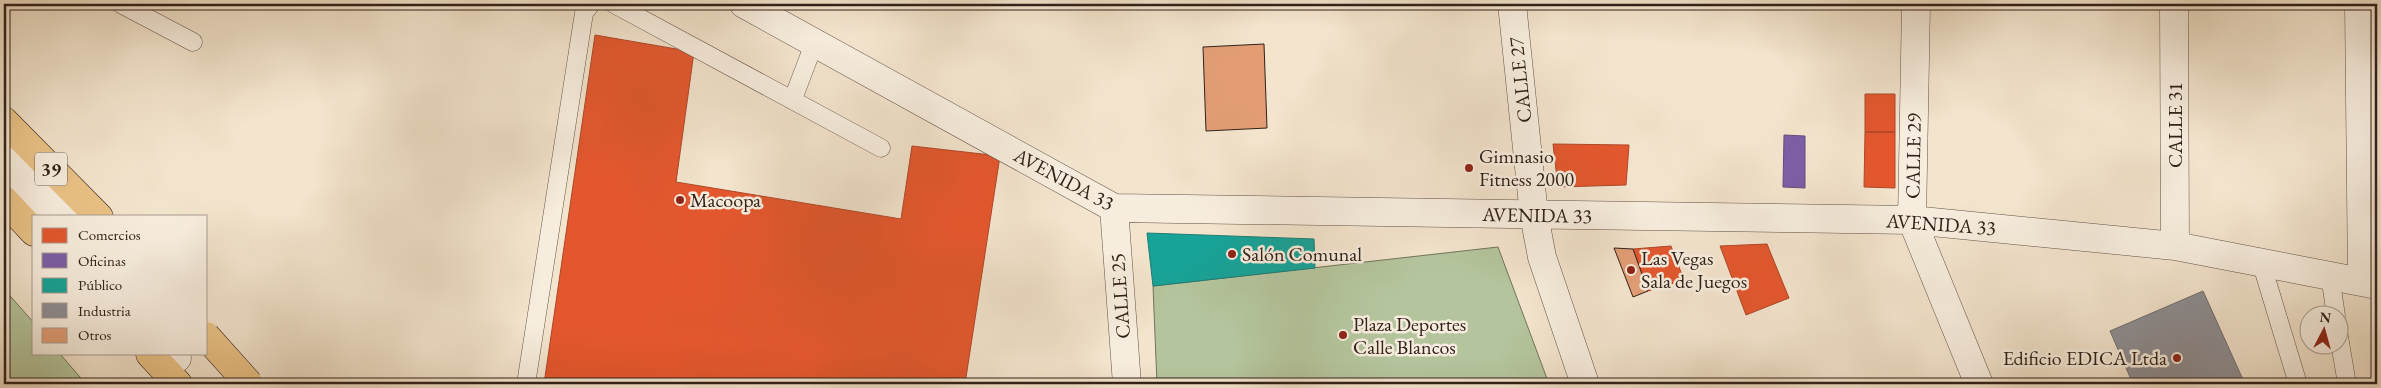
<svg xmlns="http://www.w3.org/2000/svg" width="2381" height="388" viewBox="0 0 2381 388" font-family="'EB Garamond',serif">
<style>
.green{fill:#b4c59d;stroke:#72735c}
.shops{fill:#e4572e;stroke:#ae4728}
.offices{fill:#7b5ea7;stroke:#654c7d}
.public{fill:#17a398;stroke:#1f7c72}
.industry{fill:#8d8d92;stroke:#716d6e}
.building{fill:#e29d75;stroke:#31211a}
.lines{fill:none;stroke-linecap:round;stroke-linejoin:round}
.service-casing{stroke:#625247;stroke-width:19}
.minor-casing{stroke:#625247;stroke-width:29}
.trunk-casing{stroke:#31211a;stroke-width:29}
.service{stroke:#f7edde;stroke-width:18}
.minor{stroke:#f7edde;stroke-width:28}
.trunk{stroke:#eac286;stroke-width:28}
.trunk-bridge-casing{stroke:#31211a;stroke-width:29;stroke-linecap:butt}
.trunk-bridge{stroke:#eac286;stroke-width:28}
.poi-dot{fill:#8f2418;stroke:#f7edde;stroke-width:2}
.labels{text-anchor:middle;stroke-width:5;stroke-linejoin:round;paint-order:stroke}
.shield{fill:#f7edde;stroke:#6c5e55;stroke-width:1}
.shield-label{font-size:19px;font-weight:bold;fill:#31211a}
.street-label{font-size:20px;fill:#31211a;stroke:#f7edde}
.poi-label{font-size:20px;fill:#31211a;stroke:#f7edde;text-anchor:start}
</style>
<rect width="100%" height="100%" fill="#f3e4cd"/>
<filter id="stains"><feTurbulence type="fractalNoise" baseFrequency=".004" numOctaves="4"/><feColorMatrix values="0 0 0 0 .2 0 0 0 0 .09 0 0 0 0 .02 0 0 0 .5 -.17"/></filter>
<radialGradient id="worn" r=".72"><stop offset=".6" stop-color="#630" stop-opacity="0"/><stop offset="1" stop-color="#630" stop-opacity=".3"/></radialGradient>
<path class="green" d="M1498,247L1549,384H1157L1153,286Z
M4,289L34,323V354H60L86,384H4Z"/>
<path class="shops" d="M595,35L694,52L676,182L901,219L912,146L1000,156L965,384H544Z
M1865,94H1895V132H1865Z
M1865,132H1895V188L1864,187Z
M1553,144L1629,145L1626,185L1558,187Z
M1767,244L1789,298L1746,315L1720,246Z
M1671,246L1684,280L1648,291L1633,249Z"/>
<path class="offices" d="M1784,135L1805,136V188L1783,187Z"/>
<path class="public" d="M1147,233L1314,239L1315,268L1153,286Z"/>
<path class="industry" d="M2203,291L2245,384H2133L2110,331Z"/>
<path class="building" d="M1264,44L1267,128L1206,131L1203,47Z
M1614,248L1633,249L1648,291L1633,297Z"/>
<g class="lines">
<defs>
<path id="service" d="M121,4L193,42
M614,4L881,148
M793,99L815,41
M2261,262L2298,384
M2330,275L2336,316
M2338,331L2347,384
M526,384L584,13L591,4"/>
<path id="minor" d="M744,4L1114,208L1912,220L2175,246L2377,285
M1512,4L1534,215L1542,257L1585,384
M1916,4L1912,220L1979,384
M2174,4L2175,246
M2359,4L2362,282
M4,146L73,217
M4,176L42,217
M1114,208L1127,384
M173,354L177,358"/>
<path id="trunk" d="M4,121L99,217
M4,200L34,232
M150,354L178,384"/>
</defs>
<use href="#service" class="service-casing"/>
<use href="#minor" class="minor-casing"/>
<use href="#trunk" class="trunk-casing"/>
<use href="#service" class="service"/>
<use href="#minor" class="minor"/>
<use href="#trunk" class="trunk"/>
<defs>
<path id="trunk-bridge" d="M206,336L249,384"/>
</defs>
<use href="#trunk-bridge" class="trunk-bridge-casing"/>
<use href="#trunk-bridge" class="trunk-bridge"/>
</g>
<g class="poi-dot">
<circle cx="1469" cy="168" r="5"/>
<circle cx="680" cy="200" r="5"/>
<circle cx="1232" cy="254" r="5"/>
<circle cx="1631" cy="270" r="5"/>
<circle cx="1343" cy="335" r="5"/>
<circle cx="2177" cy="358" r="5"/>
</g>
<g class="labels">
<rect class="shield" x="35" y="152.5" width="32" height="33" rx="4"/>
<g class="shield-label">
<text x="51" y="176">39</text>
</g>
<g class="street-label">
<text transform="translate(1520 80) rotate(-96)" y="7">CALLE 27</text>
<text transform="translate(2175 125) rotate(-90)" y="7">CALLE 31</text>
<text transform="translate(1913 156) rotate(-89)" y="7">CALLE 29</text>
<text transform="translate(1064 179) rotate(28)" y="7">AVENIDA 33</text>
<text transform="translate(1537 215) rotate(1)" y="7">AVENIDA 33</text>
<text transform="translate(1941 224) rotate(4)" y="7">AVENIDA 33</text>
<text transform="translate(1120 296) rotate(-94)" y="7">CALLE 25</text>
</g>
<g class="poi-label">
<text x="1479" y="163">Gimnasio<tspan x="1479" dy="23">Fitness 2000</tspan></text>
<text x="690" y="207">Macoopa</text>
<text x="1242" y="261">Salón Comunal</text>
<text x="1641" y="265">Las Vegas<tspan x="1641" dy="23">Sala de Juegos</tspan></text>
<text x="1353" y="331">Plaza Deportes<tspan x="1353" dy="23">Calle Blancos</tspan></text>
<text x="2167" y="365" text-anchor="end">Edificio EDICA Ltda</text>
</g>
</g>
<rect width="2381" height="388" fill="none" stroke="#f3e4cd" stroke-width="20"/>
<rect x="5" y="5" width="2371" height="378" fill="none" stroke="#31211a" stroke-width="2.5"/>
<rect x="10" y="10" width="2361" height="368" fill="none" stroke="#31211a"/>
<rect x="32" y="215" width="175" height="140" fill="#f7edde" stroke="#a89b90"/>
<rect x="42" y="228" width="25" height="15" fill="#e4572e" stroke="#a89b90"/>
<text x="78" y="240" font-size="15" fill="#31211a">Comercios</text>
<rect x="42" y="253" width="25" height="15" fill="#7b5ea7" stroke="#a89b90"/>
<text x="78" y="266" font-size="15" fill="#31211a">Oficinas</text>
<rect x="42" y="278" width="25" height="15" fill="#17a398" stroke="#a89b90"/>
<text x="78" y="290" font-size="15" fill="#31211a">Público</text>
<rect x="42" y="303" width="25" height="15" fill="#8d8d92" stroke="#a89b90"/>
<text x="78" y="316" font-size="15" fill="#31211a">Industria</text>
<rect x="42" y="328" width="25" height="15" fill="#e29d75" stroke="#a89b90"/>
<text x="78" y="340" font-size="15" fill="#31211a">Otros</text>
<g transform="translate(2324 330) rotate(6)"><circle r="24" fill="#f7edde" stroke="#a89b90"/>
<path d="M0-4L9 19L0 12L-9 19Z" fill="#8f2418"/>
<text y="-8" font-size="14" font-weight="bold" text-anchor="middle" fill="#31211a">N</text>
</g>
<rect width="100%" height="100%" filter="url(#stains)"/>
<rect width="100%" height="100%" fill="url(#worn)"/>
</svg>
